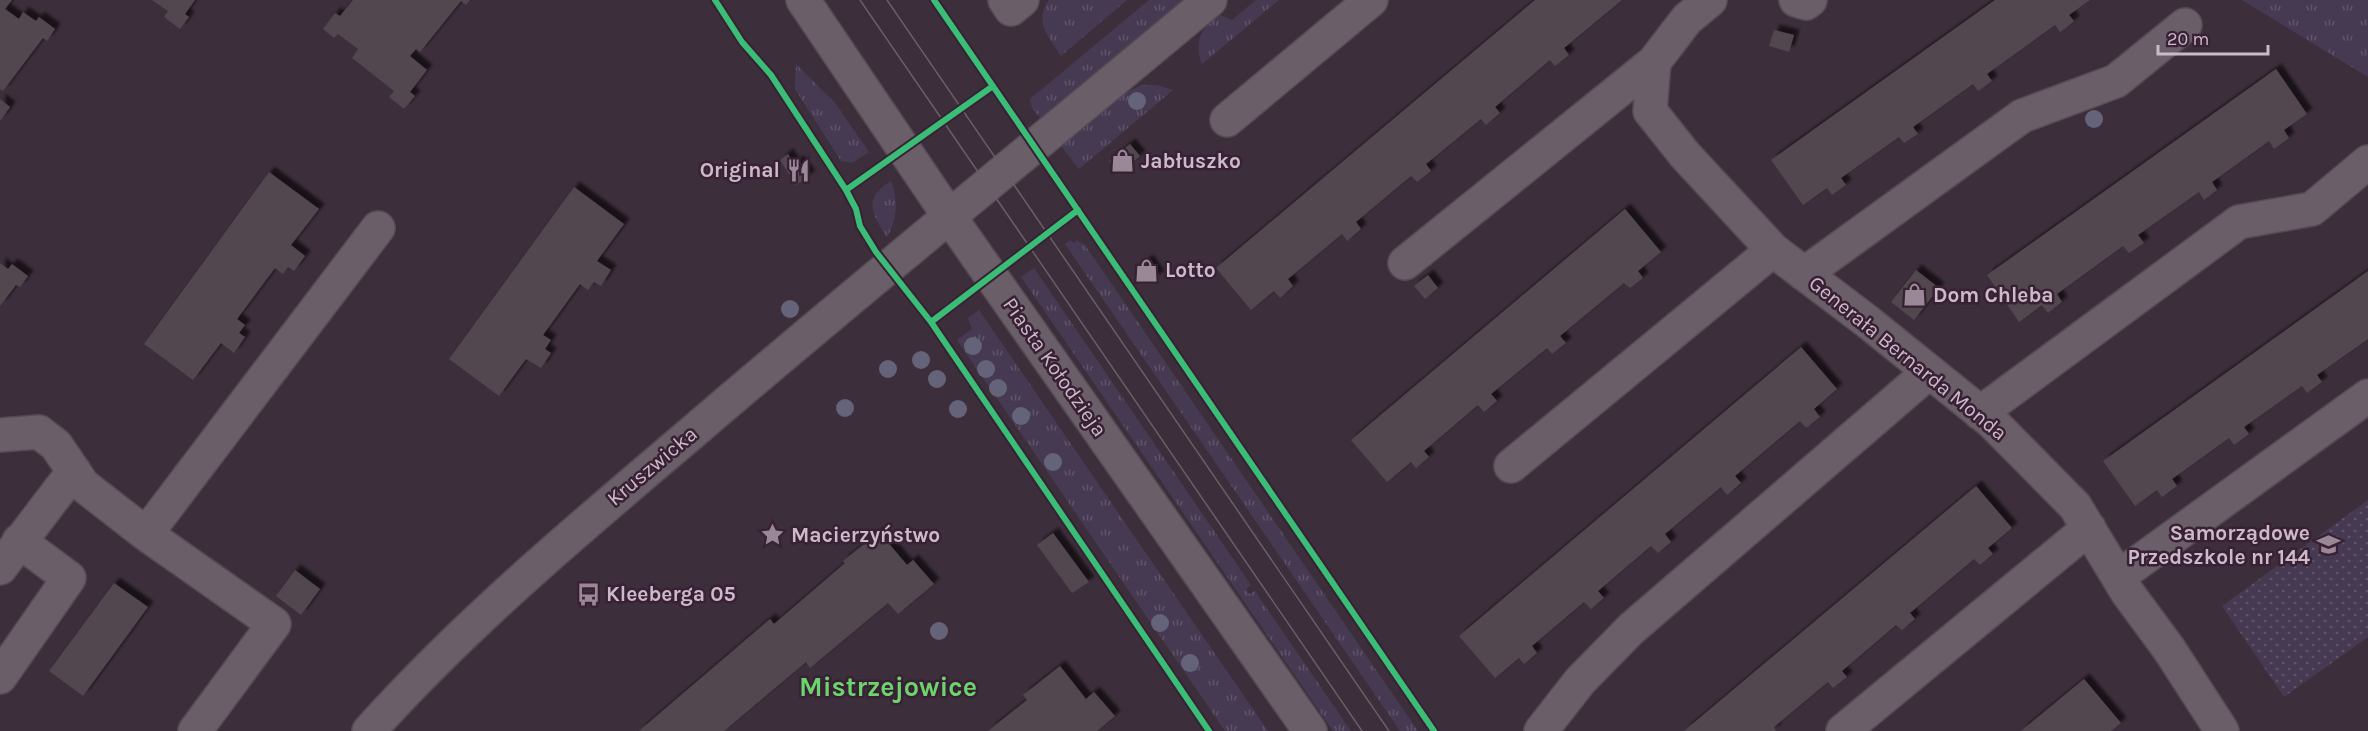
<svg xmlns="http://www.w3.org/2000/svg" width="2368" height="731" viewBox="0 0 2368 731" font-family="Karla,sans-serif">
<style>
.grass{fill:url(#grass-tufts)}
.park{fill:url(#park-dots)}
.building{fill:#524650;filter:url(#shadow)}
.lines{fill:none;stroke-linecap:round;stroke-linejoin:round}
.minor-casing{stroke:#554a53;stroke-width:36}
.minor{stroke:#6a5e68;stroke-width:33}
.tram{stroke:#695f68;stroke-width:1.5}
.cycleway-casing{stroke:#382134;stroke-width:10}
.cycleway{stroke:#3abd76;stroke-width:6}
.tree{fill:#656379}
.labels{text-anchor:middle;stroke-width:5;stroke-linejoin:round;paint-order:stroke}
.poi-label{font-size:21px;font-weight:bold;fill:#ccb9c9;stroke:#382134;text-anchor:start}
.street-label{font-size:21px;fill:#ccb9c9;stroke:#382134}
.district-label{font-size:27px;font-weight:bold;fill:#6cd46c;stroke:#382134}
</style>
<defs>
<pattern id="grass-tufts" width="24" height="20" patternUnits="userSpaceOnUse" patternTransform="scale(1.5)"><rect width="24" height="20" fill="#463a53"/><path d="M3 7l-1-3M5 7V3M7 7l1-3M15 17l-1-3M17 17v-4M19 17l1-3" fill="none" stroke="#60546a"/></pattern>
<pattern id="park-dots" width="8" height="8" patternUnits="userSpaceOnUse" patternTransform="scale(1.5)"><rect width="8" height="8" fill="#463a53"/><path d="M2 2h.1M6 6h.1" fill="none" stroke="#60546a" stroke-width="1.8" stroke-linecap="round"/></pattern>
<filter id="shadow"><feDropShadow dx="5.5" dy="-5.5" stdDeviation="1.5" flood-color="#0009"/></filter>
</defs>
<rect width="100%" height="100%" fill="#3d2e3b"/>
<path class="grass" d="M1049,0H1127L1061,56C1049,38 1033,21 1049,0Z
M1149,0H1183L1041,119L1032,108L1030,99Z
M1256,0H1279L1202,64C1193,44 1202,27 1218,14L1232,20Z
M2242,0H2368V77Z
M796,64L836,104L869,152L852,163L841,161L795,89Z
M1142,85H1157L1173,90L1079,169L1061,146L1123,94Z
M891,181C898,200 898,219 887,237C871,213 863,198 891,181Z
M1071,240L1074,243L1076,240L1085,245L1418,731H1400L1065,244Z
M1034,268L1251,585L1246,589L1249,594L1255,591L1351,731H1333L1021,277Z
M979,310L1268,731H1225L957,340L972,329L968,318Z"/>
<path class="park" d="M2368,500V637L2284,697L2222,606Z"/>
<path class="building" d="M0,0H12L5,9L19,19L23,12L36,21L39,17L55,29L47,41L43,38L3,91L0,89Z
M152,0H195L185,14L189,17L180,29L164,17L168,11Z
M353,0H470L466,5L461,1L420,52L416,49L410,56L427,70L410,92L415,96L404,109L389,97L394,91L352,58L358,49L338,34L334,38L323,29L335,13L340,16Z
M1535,0H1622L1564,48L1569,55L1555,66L1550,60L1495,107L1500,113L1486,125L1481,119L1426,164L1431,171L1417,182L1411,176L1356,222L1361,229L1347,241L1342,234L1288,279L1293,286L1280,298L1274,291L1251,310L1216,268Z
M1995,0H2090L2069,15L2074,21L2067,27L2060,32L2055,25L1987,74L1992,81L1978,91L1973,84L1913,127L1918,134L1904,143L1899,137L1841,178L1846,185L1832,195L1827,188L1803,205L1771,160Z
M1774,30L1794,35L1789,52L1769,46Z
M2276,69L2307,114L2284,130L2289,138L2274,149L2269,141L2212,182L2217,190L2204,200L2199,192L2138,235L2144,243L2129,253L2123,246L2057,294L2062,302L2048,313L2042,305L2019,322L1987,275Z
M0,99L10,107L0,121Z
M1130,144L1140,156L1119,174L1109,161Z
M788,154L794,164L799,161L810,176L796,185L780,160Z
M269,172L319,209L291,245L305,256L294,271L288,267L283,274L275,268L237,319L245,325L239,333L245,337L234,353L221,343L193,380L144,344Z
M574,187L624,224L597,261L611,270L601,286L594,282L588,290L580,284L543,335L551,340L545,349L551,353L541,368L526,359L499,396L449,359Z
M1625,209L1661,252L1638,271L1643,278L1630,288L1624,283L1560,336L1566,343L1552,354L1547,348L1491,394L1497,401L1484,412L1478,405L1424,451L1429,457L1416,468L1411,462L1387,482L1351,440Z
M1148,260L1159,276L1150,282L1139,267Z
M0,263L8,269L12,264L28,276L20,287L16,285L0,306Z
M1916,270L1939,288L1914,320L1891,302Z
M2368,271V339L2317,375L2322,382L2307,393L2302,386L2244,427L2249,434L2234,445L2229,438L2172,479L2177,486L2162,497L2157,490L2135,506L2103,461Z
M1428,275L1438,288L1425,299L1414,286Z
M1801,347L1837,389L1814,409L1820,417L1806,428L1800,421L1735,476L1741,483L1727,495L1721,487L1665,534L1671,542L1658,553L1651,546L1598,591L1604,598L1591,609L1584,602L1532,646L1537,653L1524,664L1519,658L1495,678L1459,636Z
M1976,486L2012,528L1988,548L1993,554L1980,565L1974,559L1910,613L1915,619L1902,630L1896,625L1842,671L1847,677L1833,688L1828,682L1774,727L1776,731H1684Z
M879,532L907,565L913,560L934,584L898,614L888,603L810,668L806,662L724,731H639L770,619L774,624L845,563L843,561Z
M1053,533L1089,582L1072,593L1037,545Z
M295,570L320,589L301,615L276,596Z
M114,583L148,607L83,696L49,671Z
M1060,666L1086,699L1094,692L1115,716L1097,731H988L1027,700L1023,695Z
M2084,679L2121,723L2111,731H2021Z"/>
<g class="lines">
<defs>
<path id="minor" d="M803,0L949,216L1310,731
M1005,0L1011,9L1022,0
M1710,0L1687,19L1654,62L1650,111L1685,155L1773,250L1868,322L1992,422L2075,506L2127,592L2169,649L2222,731
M1796,0L1806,3L1810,0
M1227,120L1371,0
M1405,263L1654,62
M1804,274L2022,116L2116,81L2185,25
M1980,413L2239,222L2312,209L2368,162
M0,435L39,432L56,445L83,485L146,534
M1511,466L1773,250
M0,568L74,471
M2118,577L2368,396
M0,677L69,578L19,541
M195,731L274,624L146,534L378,228
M369,731C468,621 581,527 694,431C864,285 1038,144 1210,0
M1541,731L1580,681L1631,629L1929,372
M1843,731L2089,528"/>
</defs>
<use href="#minor" class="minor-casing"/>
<use href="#minor" class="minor"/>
<path class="tram" d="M860,0L1362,731
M887,0L1389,731"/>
<defs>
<path id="cycleway" d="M715,0L742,42L771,75L846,190L856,209L860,226L876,252L931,322L1209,731
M934,0L1434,731
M846,190L993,86
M931,322L1078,210"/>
</defs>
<use href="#cycleway" class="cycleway-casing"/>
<use href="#cycleway" class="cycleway"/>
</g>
<g class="tree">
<circle cx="1137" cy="101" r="9"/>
<circle cx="2094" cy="119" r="9"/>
<circle cx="790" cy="309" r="9"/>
<circle cx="973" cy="346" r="9"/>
<circle cx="921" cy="360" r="9"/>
<circle cx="888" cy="369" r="9"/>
<circle cx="986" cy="369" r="9"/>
<circle cx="937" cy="379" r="9"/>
<circle cx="998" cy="388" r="9"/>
<circle cx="845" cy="408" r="9"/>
<circle cx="958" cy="409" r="9"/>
<circle cx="1021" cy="416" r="9"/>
<circle cx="1053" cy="462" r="9"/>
<circle cx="1160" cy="623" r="9"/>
<circle cx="939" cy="631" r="9"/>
<circle cx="1190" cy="663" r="9"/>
</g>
<defs>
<symbol id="shop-bare" viewBox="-9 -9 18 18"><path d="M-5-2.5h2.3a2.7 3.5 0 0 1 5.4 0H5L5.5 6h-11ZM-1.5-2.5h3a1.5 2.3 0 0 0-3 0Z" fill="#9a8897" stroke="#382134" stroke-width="2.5" paint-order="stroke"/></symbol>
<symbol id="restaurant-bare" viewBox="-9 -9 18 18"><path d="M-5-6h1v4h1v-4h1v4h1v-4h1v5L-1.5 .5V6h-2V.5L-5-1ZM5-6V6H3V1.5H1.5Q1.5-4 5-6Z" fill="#9a8897" stroke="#382134" stroke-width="2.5" paint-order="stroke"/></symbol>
<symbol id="sight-bare" viewBox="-9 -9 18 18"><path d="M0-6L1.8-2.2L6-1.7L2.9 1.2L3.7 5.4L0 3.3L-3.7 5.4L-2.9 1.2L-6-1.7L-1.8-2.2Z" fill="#9a8897" stroke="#382134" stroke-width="2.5" paint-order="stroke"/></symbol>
<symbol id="school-bare" viewBox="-9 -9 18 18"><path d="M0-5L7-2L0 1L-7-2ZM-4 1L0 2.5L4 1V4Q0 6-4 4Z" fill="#9a8897" stroke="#382134" stroke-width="2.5" paint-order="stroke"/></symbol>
<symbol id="bus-bare" viewBox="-9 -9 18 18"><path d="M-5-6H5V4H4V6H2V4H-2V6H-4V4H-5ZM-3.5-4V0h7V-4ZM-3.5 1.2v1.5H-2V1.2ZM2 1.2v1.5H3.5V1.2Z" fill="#9a8897" stroke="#382134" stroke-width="2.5" paint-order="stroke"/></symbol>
</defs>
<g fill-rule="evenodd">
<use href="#shop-bare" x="1106" y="144" width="33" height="33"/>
<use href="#restaurant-bare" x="782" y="154" width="33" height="33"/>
<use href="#shop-bare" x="1130" y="254" width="33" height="33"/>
<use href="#shop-bare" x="1898" y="278" width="33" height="33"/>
<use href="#sight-bare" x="756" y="518" width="33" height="33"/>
<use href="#school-bare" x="2312" y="528" width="33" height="33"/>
<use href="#bus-bare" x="572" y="578" width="33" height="33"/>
</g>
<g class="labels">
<g class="poi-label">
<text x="1141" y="168">Jabłuszko</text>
<text x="780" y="177" text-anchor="end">Original</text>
<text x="1165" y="277">Lotto</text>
<text x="1933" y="302">Dom Chleba</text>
<text x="2310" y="540" text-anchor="end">Samorządowe<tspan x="2310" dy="24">Przedszkole nr 144</tspan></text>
<text x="791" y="542">Macierzyństwo</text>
<text x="606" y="601">Kleeberga 05</text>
</g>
<g class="street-label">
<text transform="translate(1908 358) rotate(39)" y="7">Generała Bernarda Monda</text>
<text transform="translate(1055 367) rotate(55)" y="7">Piasta Kołodzieja</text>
<text transform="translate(652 466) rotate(-40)" y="7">Kruszwicka</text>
</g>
<g class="district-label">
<text x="888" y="696">Mistrzejowice</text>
</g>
</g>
<path d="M2158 45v9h110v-9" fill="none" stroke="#ccb9c9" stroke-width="3"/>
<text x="2167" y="45" font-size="18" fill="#ccb9c9" stroke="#382134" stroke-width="4.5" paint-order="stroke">20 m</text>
</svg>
